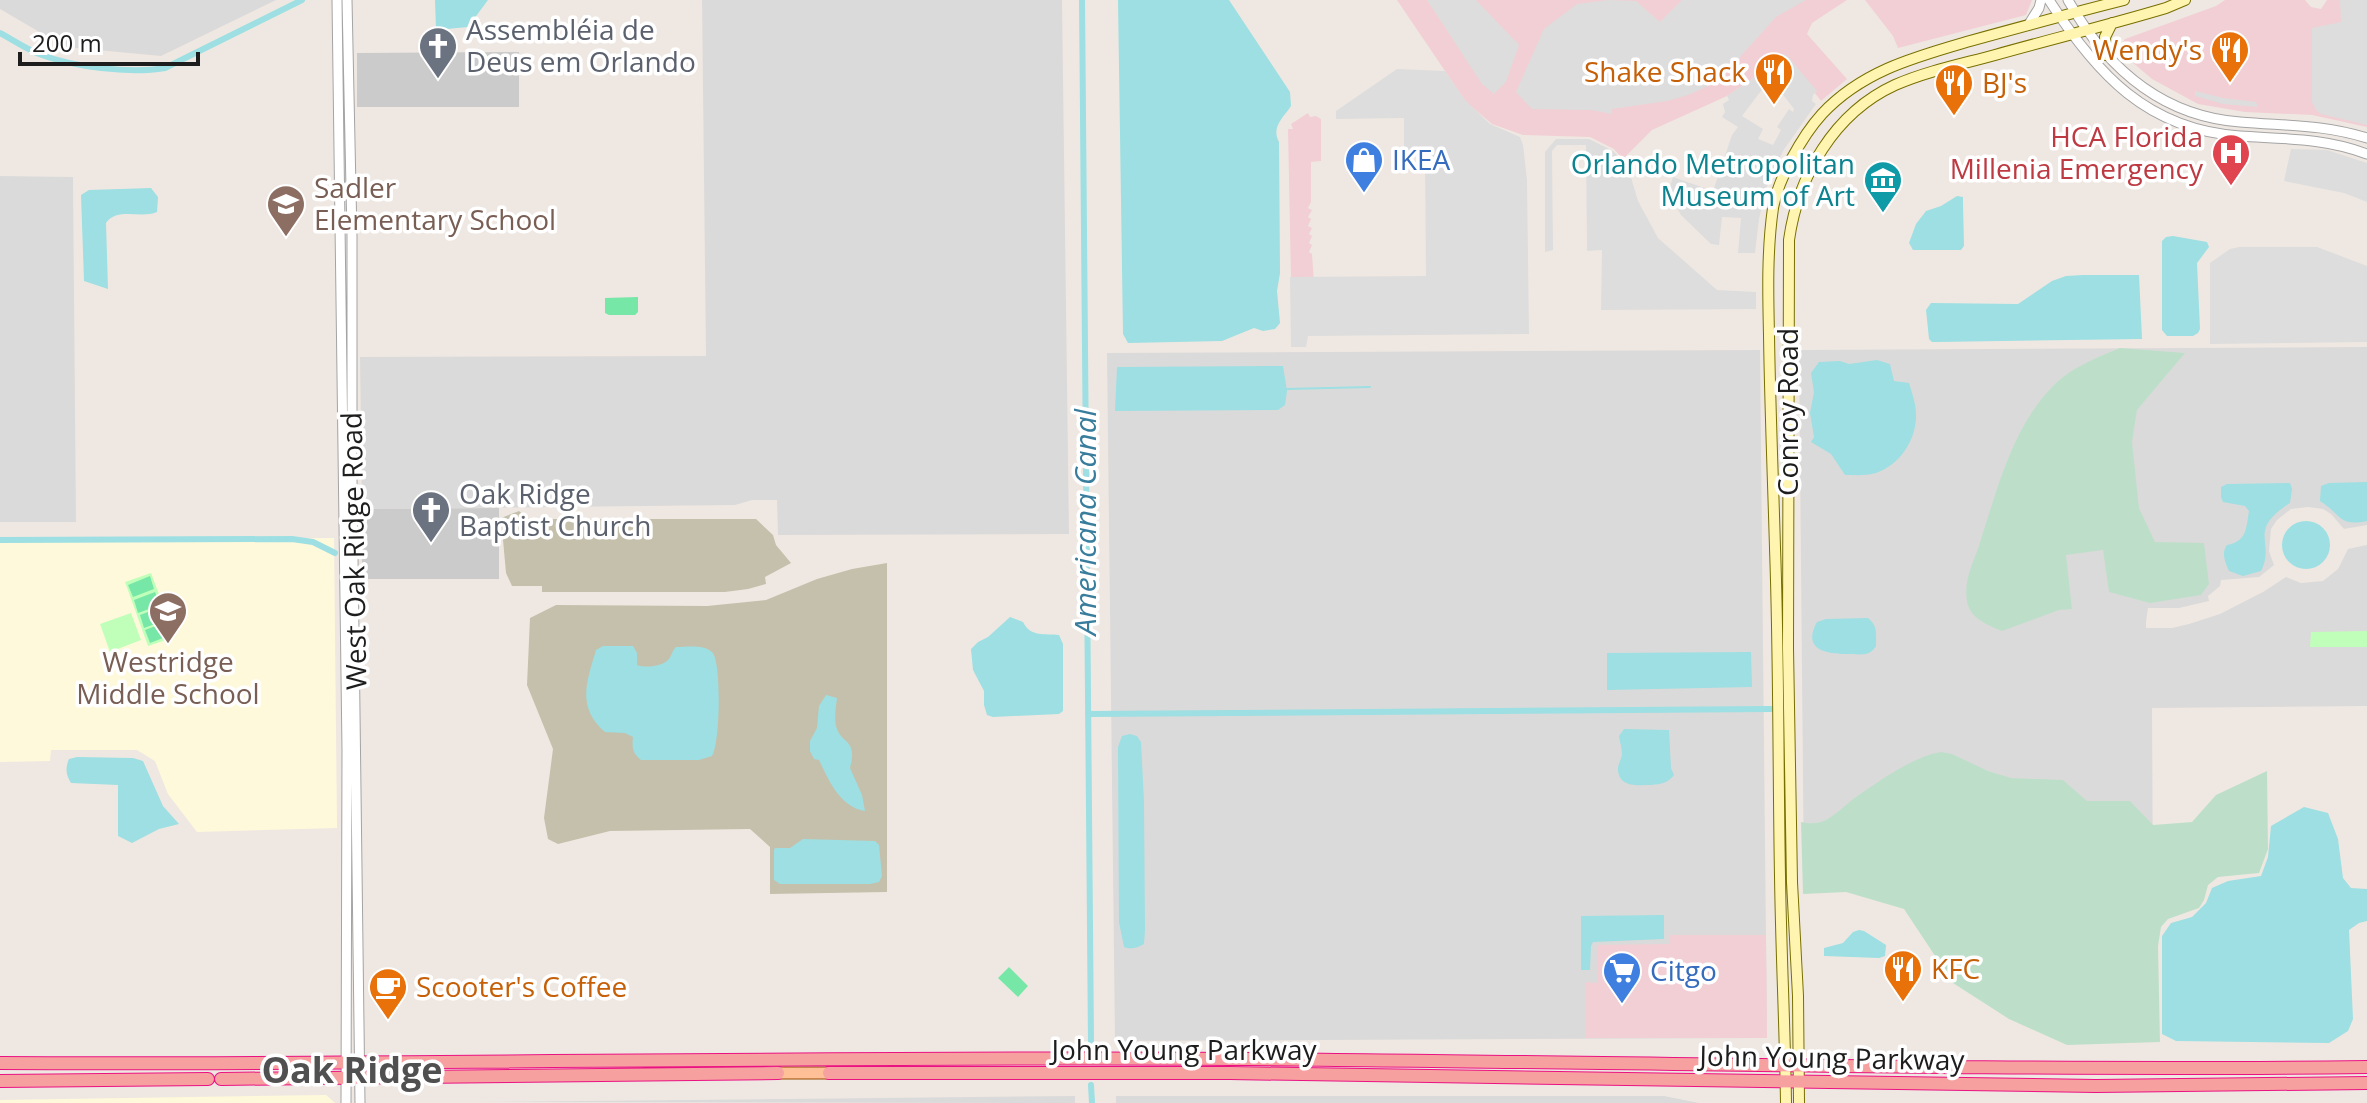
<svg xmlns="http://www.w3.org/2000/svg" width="2367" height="1103" viewBox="0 0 2367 1103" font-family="'Open Sans',sans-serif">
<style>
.residential{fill:#dbdada}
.commercial{fill:#f2cfd4}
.education{fill:#fff9db}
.religious{fill:#cbcbcb}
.construction{fill:#c5c0ac}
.wetland{fill:#bddfc9}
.park{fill:#c0ffb9}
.pitch{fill:#77e7a8}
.parking{fill:#ddd;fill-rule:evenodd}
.water{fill:#9ddfe2}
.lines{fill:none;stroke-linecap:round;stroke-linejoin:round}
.stream{stroke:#9ddfe2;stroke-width:2}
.canal{stroke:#9ddfe2;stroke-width:6}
.tertiary-casing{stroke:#a4a4a4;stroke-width:11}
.secondary-casing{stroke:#786f00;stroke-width:12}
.primary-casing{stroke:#964900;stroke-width:13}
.trunk-casing{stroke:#ea1283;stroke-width:14}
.tertiary{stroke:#fff;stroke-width:9}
.secondary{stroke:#fff5b0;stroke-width:10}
.primary{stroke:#ffbf97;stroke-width:11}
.trunk{stroke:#f7a0a0;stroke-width:12}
.labels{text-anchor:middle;stroke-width:7;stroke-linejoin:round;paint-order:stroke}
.worship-label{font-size:28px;fill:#5b616d;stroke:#fff;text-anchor:start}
.food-label{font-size:28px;fill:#c56008;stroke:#fff;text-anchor:start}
.health-label{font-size:28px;fill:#be3a42;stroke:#fff;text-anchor:end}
.shop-label{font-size:28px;fill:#366cbe;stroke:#fff;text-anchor:start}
.culture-label{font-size:28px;fill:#0d838f;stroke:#fff;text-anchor:end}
.education-label{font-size:28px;fill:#785e54;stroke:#fff;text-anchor:start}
.street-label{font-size:28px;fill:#1d1d1d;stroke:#fff}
.water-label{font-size:30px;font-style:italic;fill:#397d9d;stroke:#fff}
.district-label{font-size:36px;font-weight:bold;fill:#505050;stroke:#fff}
</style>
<rect width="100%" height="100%" fill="#efe8e2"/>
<path class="residential" d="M0,0H276L161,56L65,47L0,9Z
M702,0H1062L1069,534L778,535L777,500H752L735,505L362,509L360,357L706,356Z
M0,176L73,177L76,522H0Z
M2367,347V525L2344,529L2331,514L2323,509L2308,507L2291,509L2277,520L2271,529L2269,551L2274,565L2259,577L2221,580L2220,586L2208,596L2209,601L2179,608H2148L2146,622V628H2172L2189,624L2220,614L2263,592L2286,577L2301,583L2323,581L2338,569L2348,549L2367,545V706L2152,708L2153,887L1804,889L1799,350Z
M1760,350L1767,1038L1115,1041L1107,353Z
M1075,1096V1103L478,1102Z
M1116,1096H1664L1699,1103H1116Z"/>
<path class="commercial" d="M1397,0H1847L1812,23L1807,34L1847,79L1821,101L1786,55L1781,58L1777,55L1751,80L1727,96L1652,130L1623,159L1614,149L1590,137L1523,135L1492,124L1466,102Z
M1865,0H2032L2026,15L1898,48L1893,36Z
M2225,0H2305L2311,7L2321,9L2327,0H2367V127L2312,115L2245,112L2198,104L2152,79L2118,50L2125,39L2216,6Z
M1308,113L1310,117L1316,116L1321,119V161L1311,162V202L1308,208L1312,210L1308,217L1311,219L1308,226L1312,228L1309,234L1312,236L1309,243L1312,245L1309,252L1312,254L1314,283L1291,279L1288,129H1293L1291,124Z
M1670,935H1766L1767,1038H1585V982L1598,983V945L1669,944Z"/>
<path class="education" d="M334,538L337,828L197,832L168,794L155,761L137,750H51L50,761L0,762V540Z
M326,1095L335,1103H0V1100Z"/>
<path class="religious" d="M519,52V107H357V53Z
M499,508V579H362V509Z"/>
<path class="construction" d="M519,511L529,519H756L773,535L776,545L791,563L765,577L766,584L748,589L725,592H542V586H512L506,573L501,518Z
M887,563V892L770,894V847L750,829L610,831L558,844L548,839L544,818L553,749L527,685L530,618L556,605L707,606L766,600L817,579L852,569Z"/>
<path class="wetland" d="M2120,348L2185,353L2137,410L2132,442L2139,508L2155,542L2204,543L2209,584L2201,595L2150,603L2109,592L2103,550L2066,555L2072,609L2059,610L2002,631C1988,625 1970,619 1967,601C1963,577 1976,559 1982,536C1999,483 2014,424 2056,383C2073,367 2098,357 2120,348Z
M1941,752L1952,754L1988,771L2011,778L2063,780L2087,801H2130L2153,825L2192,822L2216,795L2267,771L2268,849L2259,873L2218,877L2208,885L2204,900L2199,908L2168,919L2161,927L2158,946L2160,1042L2067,1045L2009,1019L1953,983L1904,909L1846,892L1803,894L1801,822C1810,824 1818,824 1826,820C1837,814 1846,804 1856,797C1881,780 1912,757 1941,752Z"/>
<path class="park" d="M151,573L175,637L148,646L125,582Z
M131,613L141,640L110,652L100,624Z
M2367,631V647H2310L2311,632Z"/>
<path class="pitch" d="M638,297V312L635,315H609L605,313V298Z
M150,576L154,589L133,597L128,585Z
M155,592L160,605L138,613L134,600Z
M161,607L166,620L144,628L140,615Z
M166,622L171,635L150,643L145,630Z
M1009,967L1028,986L1018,997L998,978Z"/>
<path class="parking" d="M1427,0H1476L1519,45L1506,82L1494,94L1482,84Z
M1608,0L1636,1L1660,22L1682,0H1814H1806L1776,17L1740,57V62L1704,88L1688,95L1667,101L1612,109V114L1591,110L1532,109L1516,92L1544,29L1577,4Z
M2340,0H2367V125L2321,114L2316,110L2312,102V28L2341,22Z
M1777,54L1781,58L1786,54L1817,91L1813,95L1812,101L1816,104L1783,151L1767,186L1759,219L1755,253H1738L1741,218L1722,217L1719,245L1711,244L1681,215L1668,193L1673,177L1713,191L1732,135L1738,127L1722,117L1725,112L1723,104L1729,100L1727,96L1751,80ZM1767,83L1775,84L1794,109L1793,112L1789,109L1777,127L1781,130L1773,145L1758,139L1763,129L1742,116Z
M1397,69L1445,71L1465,100L1490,124L1520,137L1523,145L1527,180L1529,334L1308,336L1306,347H1291L1290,277L1426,276L1425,155H1404V118L1336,119V111Z
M2195,91L2223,98L2256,102L2258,107L2223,104L2195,96Z
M1556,139H1589L1613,151L1628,167L1638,201L1658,238L1717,290L1756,292V309L1601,310L1602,250L1587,251L1586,145H1557L1552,151L1553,250L1545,252V152Z
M2291,149L2327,150L2367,163V202L2344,193L2284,181Z
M2239,247H2317L2367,266V342L2210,344V263L2230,249Z"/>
<path class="water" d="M435,0H488L468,27L436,30Z
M1118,0H1229L1290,92L1291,106C1283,118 1271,127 1279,142L1280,273L1277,291L1280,323L1275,329L1263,331L1254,328L1222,341L1128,343L1123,334Z
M151,188L158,197L157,212C141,219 117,207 106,223L108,289L84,281L81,195L89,190Z
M1957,196L1963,197V204L1964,246L1961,250H1913L1909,243L1916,224L1926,211L1941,206Z
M2173,236L2207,242L2209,247L2197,263L2200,329L2198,333L2193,336H2167L2162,330V241L2166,237Z
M2083,275H2139L2142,339L1936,342H1932L1929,339L1926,310L1931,303L2018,304L2052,281L2066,276Z
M1877,360L1890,364L1894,381L1909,383C1912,393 1916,404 1916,414C1917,439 1900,465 1876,473C1866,476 1855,475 1845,475L1831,454L1811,442L1814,437L1810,413L1814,392L1811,373L1819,362L1840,361L1849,364Z
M1283,366L1287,391L1285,405L1278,410L1115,411L1117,367Z
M2367,482V521C2339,527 2342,515 2320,501L2321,486L2329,483Z
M2290,483L2292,489L2290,503C2246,531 2276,542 2261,571L2243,576L2229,571C2225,562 2221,553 2227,545C2247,541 2246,529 2249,511L2245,506L2223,502L2221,497V487L2227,484Z
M2282 545a24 24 0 1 1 48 0a24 24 0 1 1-48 0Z
M1010,617L1023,622C1031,638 1045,633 1059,635L1063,644V711L1059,714L993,717L987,715L984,705V691L973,670L971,649L978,642L988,637Z
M1868,618C1878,626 1876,634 1876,646C1873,650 1872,652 1866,654C1860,655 1852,654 1846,654C1825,654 1802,649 1817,622L1826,619Z
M603,646H633L637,653V665C645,668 662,667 669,659C672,655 672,651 676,647C687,647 703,644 712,652C722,661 720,745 712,756L699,760H641C632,753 632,747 633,737L625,733L605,732C576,707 587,681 596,650Z
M1751,652L1752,687L1607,690V653Z
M826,695L837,698C836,707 834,717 836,726C841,745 858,738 850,768L862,795L865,811C840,807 829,781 819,760L814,759L810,751V741L817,728L819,706Z
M1624,729L1669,730L1671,768L1674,775C1668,783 1661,784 1651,785C1638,785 1617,788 1618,767C1619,763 1621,759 1622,755C1622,749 1620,742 1619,736Z
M1130,734L1137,736L1141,742L1144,802L1145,930L1144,944C1137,948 1131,950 1124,947L1119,922L1118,747L1122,736Z
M77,757L133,758L143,761L163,806L179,824L159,829L132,843L118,836V785L71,783C66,775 65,768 69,759Z
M2304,807L2328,813L2338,839L2343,878L2351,888L2367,889V921L2359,923L2349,930L2353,1019L2348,1031L2329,1043L2176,1041L2162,1034V936L2171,923L2192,917L2206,903L2212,888L2228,881L2261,876L2268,857L2271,826Z
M803,839L875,841L879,845L882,876L879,882L870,884H780L774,880V850L775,848H790Z
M1664,915V939L1593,942L1591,946L1590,970H1581V916Z
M1859,930L1864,931L1886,945L1885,956L1879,958L1824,956V948L1843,943L1853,932Z"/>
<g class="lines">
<path class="stream" d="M1286,389L1370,387"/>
<path class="canal" d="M1082,0L1091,1043
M0,33C13,40 26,49 39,54C73,67 129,74 165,68L302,0
M0,540L292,539L313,542L335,553
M1088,714L1771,709
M1091,1085L1092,1103"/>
<defs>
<path id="tertiary" d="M337,0L347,750L346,1103
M347,0L352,236V478L360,1103
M2049,0C2096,73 2147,130 2240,136C2284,139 2325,138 2367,154
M2068,0C2106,67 2161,116 2240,122C2286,126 2322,124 2367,138
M2029,24L2039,8L2041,0"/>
<path id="secondary" d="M2106,55L2105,37L2112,23
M1786,1103C1785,1027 1781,952 1780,876C1778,767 1779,658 1775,548C1773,477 1770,406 1769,335C1768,292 1767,250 1773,208C1778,179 1802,136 1822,114C1862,71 1915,57 1970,41C2021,27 2072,13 2124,0
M1799,1103L1798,996L1792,882L1788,648L1789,240C1798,176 1834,113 1895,85C1927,71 1962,64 1995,55C2052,39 2109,25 2166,8L2185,0"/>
<path id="primary" d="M778,1073H829"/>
<path id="trunk" d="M0,1063C416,1065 833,1056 1249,1059C1622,1062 1994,1071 2367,1067
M829,1073H1230L2096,1086L2367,1083
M221,1079L778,1073
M0,1081L208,1079"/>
</defs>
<use href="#tertiary" class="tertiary-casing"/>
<use href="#secondary" class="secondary-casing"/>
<use href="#primary" class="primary-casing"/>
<use href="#trunk" class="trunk-casing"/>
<use href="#tertiary" class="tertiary"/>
<use href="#secondary" class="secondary"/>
<use href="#primary" class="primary"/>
<use href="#trunk" class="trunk"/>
</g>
<defs>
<symbol id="church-pin" viewBox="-11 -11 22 30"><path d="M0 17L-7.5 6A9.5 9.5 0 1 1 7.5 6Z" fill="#6b7280" stroke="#fff"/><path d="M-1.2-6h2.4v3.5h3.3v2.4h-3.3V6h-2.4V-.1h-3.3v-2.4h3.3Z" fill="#fff"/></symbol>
<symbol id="restaurant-pin" viewBox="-11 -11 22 30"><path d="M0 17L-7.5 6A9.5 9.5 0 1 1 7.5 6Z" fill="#e8710a" stroke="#fff"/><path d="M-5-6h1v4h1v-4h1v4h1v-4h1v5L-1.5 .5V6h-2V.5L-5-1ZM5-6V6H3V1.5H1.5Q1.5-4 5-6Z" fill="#fff"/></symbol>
<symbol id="hospital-pin" viewBox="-11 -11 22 30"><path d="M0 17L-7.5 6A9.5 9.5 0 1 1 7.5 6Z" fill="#e0444e" stroke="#fff"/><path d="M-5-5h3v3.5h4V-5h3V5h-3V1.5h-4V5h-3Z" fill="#fff"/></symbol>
<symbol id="shop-pin" viewBox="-11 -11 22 30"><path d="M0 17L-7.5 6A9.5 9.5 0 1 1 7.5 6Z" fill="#3f7fe0" stroke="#fff"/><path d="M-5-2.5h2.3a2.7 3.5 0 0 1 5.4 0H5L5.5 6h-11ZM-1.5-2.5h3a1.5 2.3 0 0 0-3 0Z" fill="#fff"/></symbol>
<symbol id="museum-pin" viewBox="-11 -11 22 30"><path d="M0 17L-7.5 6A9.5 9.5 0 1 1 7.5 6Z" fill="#0f9aa8" stroke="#fff"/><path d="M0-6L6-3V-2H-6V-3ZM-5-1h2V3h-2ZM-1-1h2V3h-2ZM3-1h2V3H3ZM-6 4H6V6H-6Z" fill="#fff"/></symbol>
<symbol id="school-pin" viewBox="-11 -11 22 30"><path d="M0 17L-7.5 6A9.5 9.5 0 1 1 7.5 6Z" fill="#8d6e63" stroke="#fff"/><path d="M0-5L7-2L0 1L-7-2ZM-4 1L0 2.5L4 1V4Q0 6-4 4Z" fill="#fff"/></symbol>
<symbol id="supermarket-pin" viewBox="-11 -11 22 30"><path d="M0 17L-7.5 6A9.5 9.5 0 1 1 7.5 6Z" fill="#3f7fe0" stroke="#fff"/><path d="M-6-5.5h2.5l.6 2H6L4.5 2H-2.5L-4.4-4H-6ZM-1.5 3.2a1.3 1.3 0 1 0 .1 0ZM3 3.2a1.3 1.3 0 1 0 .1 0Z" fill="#fff"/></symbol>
<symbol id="cafe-pin" viewBox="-11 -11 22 30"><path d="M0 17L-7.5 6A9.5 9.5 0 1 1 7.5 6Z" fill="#e8710a" stroke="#fff"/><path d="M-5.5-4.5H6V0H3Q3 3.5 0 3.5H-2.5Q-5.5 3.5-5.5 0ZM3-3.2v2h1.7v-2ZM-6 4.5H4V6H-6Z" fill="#fff"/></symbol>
</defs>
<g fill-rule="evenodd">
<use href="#church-pin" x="416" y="24" width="44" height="60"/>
<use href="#restaurant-pin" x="2208" y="28" width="44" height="60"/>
<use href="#restaurant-pin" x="1752" y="50" width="44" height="60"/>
<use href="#restaurant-pin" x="1932" y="61" width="44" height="60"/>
<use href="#hospital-pin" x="2209" y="131" width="44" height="60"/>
<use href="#shop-pin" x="1342" y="138" width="44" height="60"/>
<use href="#museum-pin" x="1861" y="158" width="44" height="60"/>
<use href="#school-pin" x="264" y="182" width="44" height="60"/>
<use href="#church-pin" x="409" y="488" width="44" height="60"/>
<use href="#school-pin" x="146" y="589" width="44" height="60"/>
<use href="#restaurant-pin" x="1881" y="947" width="44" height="60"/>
<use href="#supermarket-pin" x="1600" y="949" width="44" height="60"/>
<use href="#cafe-pin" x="366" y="965" width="44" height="60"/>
</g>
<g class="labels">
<g class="worship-label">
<text x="466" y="40">Assembléia de<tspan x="466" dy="32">Deus em Orlando</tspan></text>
<text x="459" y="504">Oak Ridge<tspan x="459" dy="32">Baptist Church</tspan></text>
</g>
<g class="food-label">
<text x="2202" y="60" text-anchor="end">Wendy's</text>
<text x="1746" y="82" text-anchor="end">Shake Shack</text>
<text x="1982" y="93">BJ's</text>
<text x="1931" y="979">KFC</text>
<text x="416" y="997">Scooter's Coffee</text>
</g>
<g class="health-label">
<text x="2203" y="147">HCA Florida<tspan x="2203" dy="32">Millenia Emergency</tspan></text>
</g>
<g class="shop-label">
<text x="1392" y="170">IKEA</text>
<text x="1650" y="981">Citgo</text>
</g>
<g class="culture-label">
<text x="1855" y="174">Orlando Metropolitan<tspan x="1855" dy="32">Museum of Art</tspan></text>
</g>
<g class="education-label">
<text x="314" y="198">Sadler<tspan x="314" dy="32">Elementary School</tspan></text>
<text x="168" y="672" text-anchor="middle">Westridge<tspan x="168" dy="32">Middle School</tspan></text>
</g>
<g class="street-label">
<text transform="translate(1788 412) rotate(-90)" y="10">Conroy Road</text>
<text transform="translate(354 551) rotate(-91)" y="10">West Oak Ridge Road</text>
<text x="1184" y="1060">John Young Parkway</text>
<text transform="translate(1832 1058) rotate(1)" y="10">John Young Parkway</text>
</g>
<g class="water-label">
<text transform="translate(1086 522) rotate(-90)" y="10">Americana Canal</text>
</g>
<g class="district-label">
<text x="352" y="1083">Oak Ridge</text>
</g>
</g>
<path d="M20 52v12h178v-12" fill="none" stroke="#1d1d1d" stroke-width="4"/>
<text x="32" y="52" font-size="24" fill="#1d1d1d" stroke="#ffffff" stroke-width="6" paint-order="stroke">200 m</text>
</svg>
